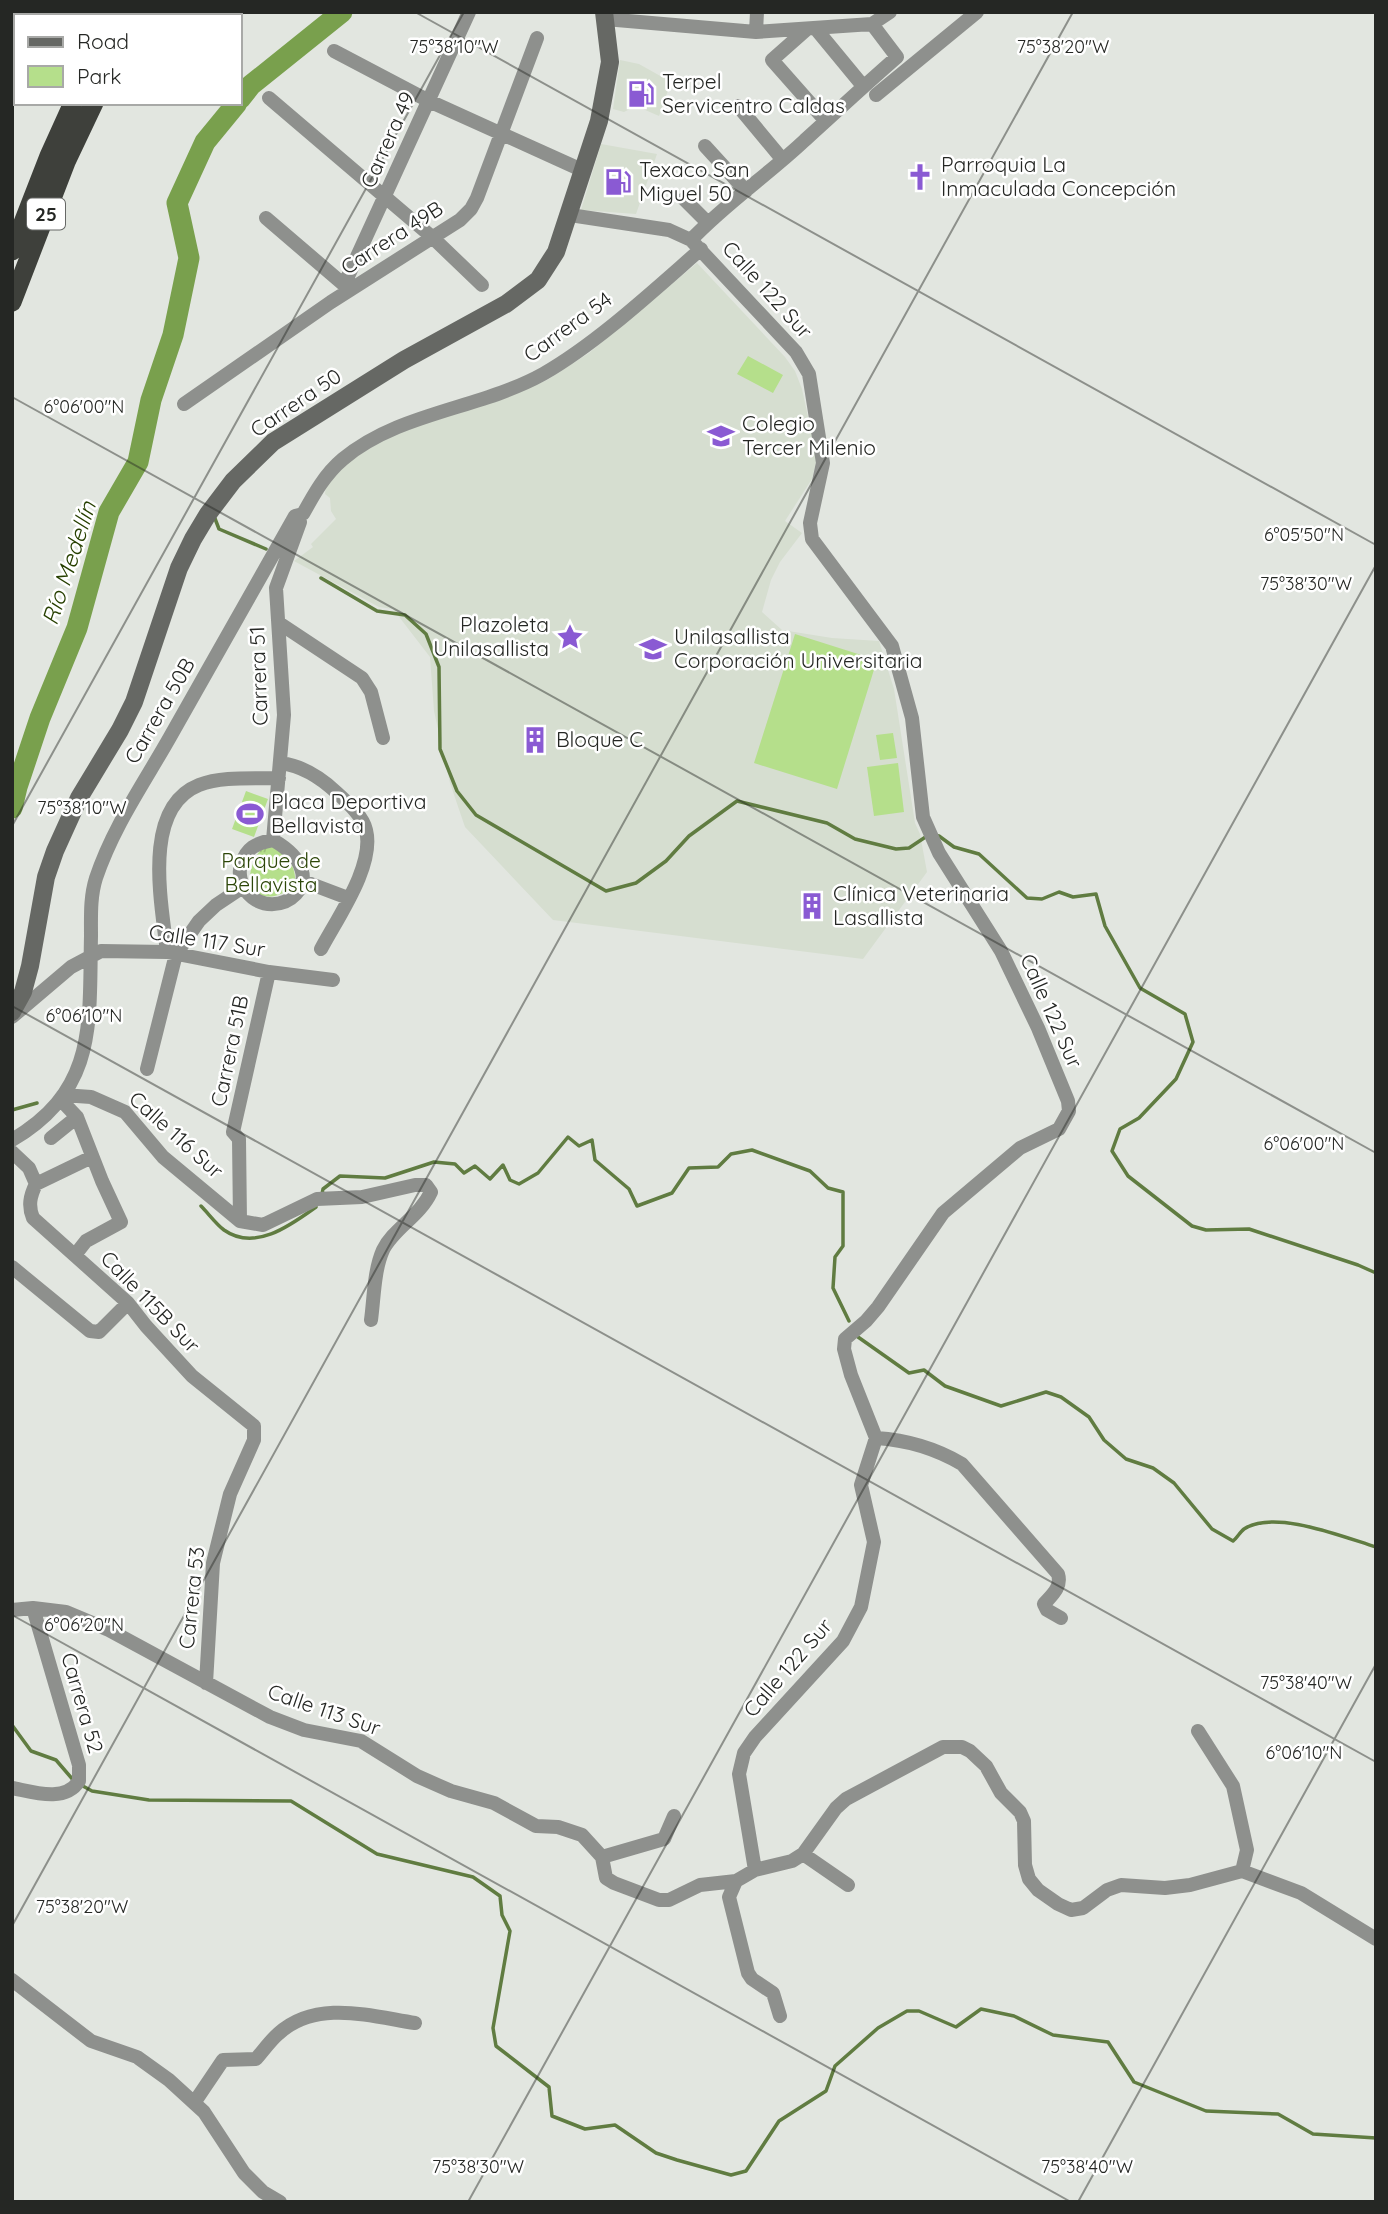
<svg xmlns="http://www.w3.org/2000/svg" width="1388" height="2214" viewBox="0 0 1388 2214" font-family="Quicksand,sans-serif">
<style>
.built{fill:#d6ded0}
.green{fill:#b5df8b}
.park{fill:url(#park-tufts)}
.lines{fill:none;stroke-linecap:round;stroke-linejoin:round}
.stream{stroke:#607c41;stroke-width:3.5}
.river{stroke:#79a04d;stroke-width:21}
.minor{stroke:#8e908d;stroke-width:14}
.secondary{stroke:#666864;stroke-width:18}
.trunk{stroke:#3e403b;stroke-width:19}
.ticks{fill:none;stroke:#252724;stroke-width:2;stroke-opacity:0.45}
.labels{text-anchor:middle;stroke-width:5;stroke-linejoin:round;paint-order:stroke}
.shield{fill:#fff;stroke:#666866;stroke-width:2}
.shield-label{font-size:19px;font-weight:bold;fill:#252724}
.poi-label{font-size:21px;fill:#252724;stroke:#fff;text-anchor:start}
.street-label{font-size:21px;fill:#252724;stroke:#fff}
.park-label{font-size:21px;fill:#2d4709;stroke:#fff}
.water-label{font-size:23px;font-style:italic;fill:#274001;stroke:#fff}
.ticks-label{font-size:18px;text-anchor:middle;fill:#252724;stroke:#fff;stroke-width:5;stroke-linejoin:round;paint-order:stroke}
</style>
<defs>
<pattern id="park-tufts" width="24" height="20" patternUnits="userSpaceOnUse" patternTransform="scale(1.75)"><rect width="24" height="20" fill="#b5df8b"/><path d="M3 7l-1-3M5 7V3M7 7l1-3M15 17l-1-3M17 17v-4M19 17l1-3" fill="none" stroke="#9cbf78"/></pattern>
</defs>
<rect width="100%" height="100%" fill="#e2e6e0"/>
<path class="built" d="M620,60L639,64L671,82L659,116L636,106L624,112L613,109Z
M601,144L657,154L636,214L581,210Z
M697,263L785,357L795,371L802,389L817,458L812,479L785,521L802,533L780,562L771,580L762,612L782,630L832,638L879,641L894,689L915,823L920,834L927,872L863,959L553,920L465,827L450,783L434,711L430,657L393,609L379,607L294,561L313,547L311,544L336,519L331,511L330,498L325,494L326,485L345,464L394,433L508,397L547,380L589,353Z"/>
<path class="green" d="M748,356L783,375L773,393L737,374Z
M795,634L877,660L837,789L754,763Z
M893,733L897,758L880,760L876,735Z
M898,763L904,812L874,816L867,767Z
M246,791L268,799L254,837L232,829Z"/>
<path class="park" d="M271,845C286,856 297,864 295,885C262,913 234,886 261,849Z"/>
<g class="lines">
<path class="stream" d="M214,516L219,529L266,549
M321,578L377,611L405,615L426,634L439,667L440,749L457,791L476,815L606,891L636,883L666,861L689,836L737,801L827,823L855,839L896,849L909,848L927,836
M934,835L939,836L954,847L979,854L1027,898L1042,899L1059,892L1073,897L1096,894L1105,926L1140,988L1185,1014L1193,1042L1176,1079L1139,1118L1120,1129L1112,1151L1128,1176L1192,1226L1206,1230L1249,1229L1358,1265L1376,1273
M12,1110L37,1103
M322,1194L323,1189L340,1176L385,1178L434,1162L455,1164L464,1173L475,1166L490,1179L503,1165L510,1180L519,1184L538,1173L568,1137L579,1146L592,1140L595,1160L629,1189L637,1206L672,1193L689,1168L718,1167L731,1154L752,1150L810,1171L828,1188L843,1192V1246L835,1257L833,1288L849,1321
M201,1206C208,1213 216,1224 224,1230C255,1252 291,1225 316,1207
M858,1337L909,1373L924,1370L945,1386L1001,1406L1046,1392L1061,1397L1089,1417L1104,1440L1126,1459L1153,1468L1174,1483L1212,1529L1233,1541C1237,1538 1240,1532 1244,1529C1275,1509 1343,1537 1376,1547
M12,1725L31,1751L56,1760L74,1781
M81,1785L92,1791L149,1800L291,1801L377,1854L473,1877L500,1896L502,1915L510,1931L493,2028L496,2046L549,2087L552,2116L585,2129L615,2125L656,2153L677,2160L731,2175L746,2171L779,2121L826,2091L835,2066L878,2028L907,2011H919L956,2027L981,2009L1014,2016L1053,2035L1108,2042L1134,2082L1206,2111L1278,2114L1313,2134L1376,2138"/>
<path class="river" d="M240,99L251,85L342,12
M12,808L17,787L40,718L77,628L109,512L138,462L151,400L173,335L189,258L177,203L205,142L237,103"/>
<path class="minor" d="M605,19L756,32L872,24L890,12
M807,29L772,60L825,120
M816,29L863,86
M756,32L757,12
M334,51L429,101L584,171
M876,95L977,12
M269,98L432,237L482,285
M738,106L782,159
M705,146L746,191
M684,199L707,222
M570,215L669,230L691,240L796,352L809,374L823,463L810,523L812,539L892,646L912,718L923,817L939,853L1001,951L1038,1028L1068,1101L1069,1111L1059,1129L1020,1148L943,1213L878,1307L866,1321L845,1339L844,1349L851,1375L876,1438L861,1485L874,1542L861,1607L843,1641L755,1737L744,1753L739,1774L755,1870
M266,218L350,290
M691,240C726,203 768,175 805,140C836,112 866,84 897,57L872,24
M344,285L469,12
M184,404L331,302L460,220L471,209L477,198L537,38
M279,623L362,678L371,692L383,738
M281,763C303,766 320,777 336,792C347,802 363,816 366,830C375,865 338,917 321,949
M273,840L284,715L276,588L300,522
M273,840C341,879 275,928 246,891C241,884 238,873 241,865C246,848 256,843 273,840Z
M303,881L348,898
M167,952C162,905 141,808 199,785C223,776 253,779 279,778
M12,1017L71,967L101,951L167,952L269,972L333,980
M147,1069L176,954L199,921L216,905L243,887
M63,1095L91,1097L125,1112L163,1157L240,1221L263,1225L317,1199L362,1197L415,1185H426L431,1192C420,1216 393,1229 383,1250C374,1270 374,1298 371,1320
M60,1099L77,1117L102,1181L121,1222L86,1241L75,1255
M51,1138L77,1117
M12,1140C98,1090 89,1022 91,936C91,916 90,897 96,878C113,827 144,783 170,737C212,664 253,589 295,516L303,514C314,494 325,474 343,459C399,412 480,409 543,374C597,343 653,291 701,249
M12,1152L29,1168L36,1184C30,1196 28,1206 33,1218L128,1303L146,1326L192,1376L254,1426V1440L230,1494L213,1563L206,1683
M36,1184L92,1157
M240,1221L239,1139L233,1132L269,972
M12,1267L90,1331L99,1332L128,1303
M876,1438C908,1440 935,1448 962,1464L1058,1574C1062,1587 1052,1595 1044,1604L1047,1610L1061,1618
M12,1610L33,1608L66,1612L109,1630L270,1717L304,1730L361,1741L417,1776L451,1791L494,1803L536,1826L558,1827L582,1835L602,1857L606,1878L614,1883L659,1900H669L700,1885L736,1881L755,1870L792,1861L803,1854L836,1808L846,1799L943,1747H962L970,1751L986,1766L1001,1793L1020,1812L1024,1821L1025,1865L1029,1879L1038,1890L1058,1904L1071,1910L1083,1908L1107,1890L1121,1885L1165,1888L1190,1885L1242,1871L1301,1893L1376,1939
M1198,1731L1233,1786L1247,1850L1242,1871
M12,1788C33,1792 65,1803 79,1781V1765L33,1608
M803,1854L848,1885
M602,1857L664,1839L674,1816
M736,1881L729,1897L748,1973L752,1979L773,1993L780,2016
M12,1980L91,2041L137,2057L169,2080L204,2112L244,2173L263,2192L280,2202
M194,2103L223,2060L256,2059C263,2051 270,2041 278,2034C316,1999 370,2016 415,2023"/>
<path class="secondary" d="M12,1012L23,992L30,966L46,877L55,851L79,798L120,730L134,702L179,568L193,539L208,514L233,481L273,442L404,360L506,304L538,280L556,252L599,121L610,62L604,12"/>
<path class="trunk" d="M111,16V12
M131,16L132,12
M12,251L49,156L73,103
M12,302L66,162L94,103"/>
</g>
<path class="ticks" d="M415,12L1376,545M12,397L1376,1153M12,826L464,12M12,1006L1376,1762M12,1615L1071,2202M12,1926L1073,12M468,2202L1376,565M1078,2202L1376,1664"/>
<defs>
<symbol id="fuel-bare" viewBox="-9 -9 18 18"><path d="M-5.5-6h7V0h2V4h1.3V-2.5L3-4.5l.8-.8L6-3V5H2.5V1h-1V6h-7ZM-4.2-4.7v3.2H.2V-4.7Z" fill="#8a5ad3" stroke="#fff" stroke-width="2.5" paint-order="stroke"/></symbol>
<symbol id="church-bare" viewBox="-9 -9 18 18"><path d="M-1.2-6h2.4v3.5h3.3v2.4h-3.3V6h-2.4V-.1h-3.3v-2.4h3.3Z" fill="#8a5ad3" stroke="#fff" stroke-width="2.5" paint-order="stroke"/></symbol>
<symbol id="school-bare" viewBox="-9 -9 18 18"><path d="M0-5L7-2L0 1L-7-2ZM-4 1L0 2.5L4 1V4Q0 6-4 4Z" fill="#8a5ad3" stroke="#fff" stroke-width="2.5" paint-order="stroke"/></symbol>
<symbol id="sight-bare" viewBox="-9 -9 18 18"><path d="M0-6L1.8-2.2L6-1.7L2.9 1.2L3.7 5.4L0 3.3L-3.7 5.4L-2.9 1.2L-6-1.7L-1.8-2.2Z" fill="#8a5ad3" stroke="#fff" stroke-width="2.5" paint-order="stroke"/></symbol>
<symbol id="university-bare" viewBox="-9 -9 18 18"><path d="M0-5L7-2L0 1L-7-2ZM-4 1L0 2.5L4 1V4Q0 6-4 4Z" fill="#8a5ad3" stroke="#fff" stroke-width="2.5" paint-order="stroke"/></symbol>
<symbol id="building-bare" viewBox="-9 -9 18 18"><path d="M-4-6H4V6H1V3H-1V6H-4ZM-2.5-4.3h1.7v1.8h-1.7ZM.8-4.3h1.7v1.8H.8ZM-2.5-1h1.7V.8h-1.7ZM.8-1h1.7V.8H.8Z" fill="#8a5ad3" stroke="#fff" stroke-width="2.5" paint-order="stroke"/></symbol>
<symbol id="stadium-bare" viewBox="-9 -9 18 18"><path d="M0-5a6.5 5 0 1 0 0 10a6.5 5 0 1 0 0-10ZM-3.5-1.8h7v3.6h-7Z" fill="#8a5ad3" stroke="#fff" stroke-width="2.5" paint-order="stroke"/></symbol>
</defs>
<g fill-rule="evenodd">
<use href="#fuel-bare" x="622" y="75" width="38" height="38"/>
<use href="#church-bare" x="901" y="158" width="38" height="38"/>
<use href="#fuel-bare" x="599" y="163" width="38" height="38"/>
<use href="#school-bare" x="702" y="417" width="38" height="38"/>
<use href="#sight-bare" x="551" y="618" width="38" height="38"/>
<use href="#university-bare" x="634" y="630" width="38" height="38"/>
<use href="#building-bare" x="516" y="721" width="38" height="38"/>
<use href="#stadium-bare" x="231" y="795" width="38" height="38"/>
<use href="#building-bare" x="793" y="887" width="38" height="38"/>
</g>
<g class="labels">
<rect class="shield" x="27" y="198.5" width="38" height="31" rx="5"/>
<g class="shield-label">
<text x="46" y="221">25</text>
</g>
<g class="poi-label">
<text x="662" y="89">Terpel<tspan x="662" dy="24">Servicentro Caldas</tspan></text>
<text x="941" y="172">Parroquia La<tspan x="941" dy="24">Inmaculada Concepción</tspan></text>
<text x="639" y="177">Texaco San<tspan x="639" dy="24">Miguel 50</tspan></text>
<text x="742" y="431">Colegio<tspan x="742" dy="24">Tercer Milenio</tspan></text>
<text x="549" y="632" text-anchor="end">Plazoleta<tspan x="549" dy="24">Unilasallista</tspan></text>
<text x="674" y="644">Unilasallista<tspan x="674" dy="24">Corporación Universitaria</tspan></text>
<text x="556" y="747">Bloque C</text>
<text x="271" y="809">Placa Deportiva<tspan x="271" dy="24">Bellavista</tspan></text>
<text x="833" y="901">Clínica Veterinaria<tspan x="833" dy="24">Lasallista</tspan></text>
</g>
<g class="street-label">
<text transform="translate(388 140) rotate(-66)" y="7">Carrera 49</text>
<text transform="translate(392 238) rotate(-33)" y="7">Carrera 49B</text>
<text transform="translate(767 290) rotate(48)" y="7">Calle 122 Sur</text>
<text transform="translate(568 327) rotate(-36)" y="7">Carrera 54</text>
<text transform="translate(296 403) rotate(-34)" y="7">Carrera 50</text>
<text transform="translate(259 676) rotate(-92)" y="7">Carrera 51</text>
<text transform="translate(160 711) rotate(-60)" y="7">Carrera 50B</text>
<text transform="translate(207 941) rotate(9)" y="7">Calle 117 Sur</text>
<text transform="translate(1051 1011) rotate(66)" y="7">Calle 122 Sur</text>
<text transform="translate(230 1051) rotate(-78)" y="7">Carrera 51B</text>
<text transform="translate(176 1135) rotate(42)" y="7">Calle 116 Sur</text>
<text transform="translate(150 1302) rotate(46)" y="7">Calle 115B Sur</text>
<text transform="translate(192 1598) rotate(-84)" y="7">Carrera 53</text>
<text transform="translate(788 1668) rotate(-49)" y="7">Calle 122 Sur</text>
<text transform="translate(82 1703) rotate(74)" y="7">Carrera 52</text>
<text transform="translate(324 1710) rotate(19)" y="7">Calle 113 Sur</text>
</g>
<g class="park-label">
<text x="271" y="868">Parque de<tspan x="271" dy="24">Bellavista</tspan></text>
</g>
<g class="water-label">
<text transform="translate(69 563) rotate(-72)" y="8">Río Medellín</text>
</g>
</g>
<g class="ticks-label">
<text x="454" y="53">75°38'10"W</text>
<text x="1063" y="53">75°38'20"W</text>
<text x="84" y="413">6°06'00"N</text>
<text x="1304" y="541">6°05'50"N</text>
<text x="1306" y="590">75°38'30"W</text>
<text x="82" y="814">75°38'10"W</text>
<text x="84" y="1022">6°06'10"N</text>
<text x="1304" y="1150">6°06'00"N</text>
<text x="84" y="1631">6°06'20"N</text>
<text x="1306" y="1689">75°38'40"W</text>
<text x="1304" y="1759">6°06'10"N</text>
<text x="82" y="1913">75°38'20"W</text>
<text x="478" y="2173">75°38'30"W</text>
<text x="1087" y="2173">75°38'40"W</text>
</g>
<rect width="1388" height="2214" fill="none" stroke="#252724" stroke-width="28"/>
<rect x="14" y="14" width="228" height="91" fill="#ffffff" stroke="#a8a9a7" stroke-width="2"/>
<rect x="28" y="37" width="35" height="10" fill="#666864" stroke="#a8a9a7" stroke-width="2"/>
<text x="77" y="49" font-size="21" fill="#252724">Road</text>
<rect x="28" y="66" width="35" height="21" fill="#b5df8b" stroke="#a8a9a7" stroke-width="2"/>
<text x="77" y="84" font-size="21" fill="#252724">Park</text>
</svg>
